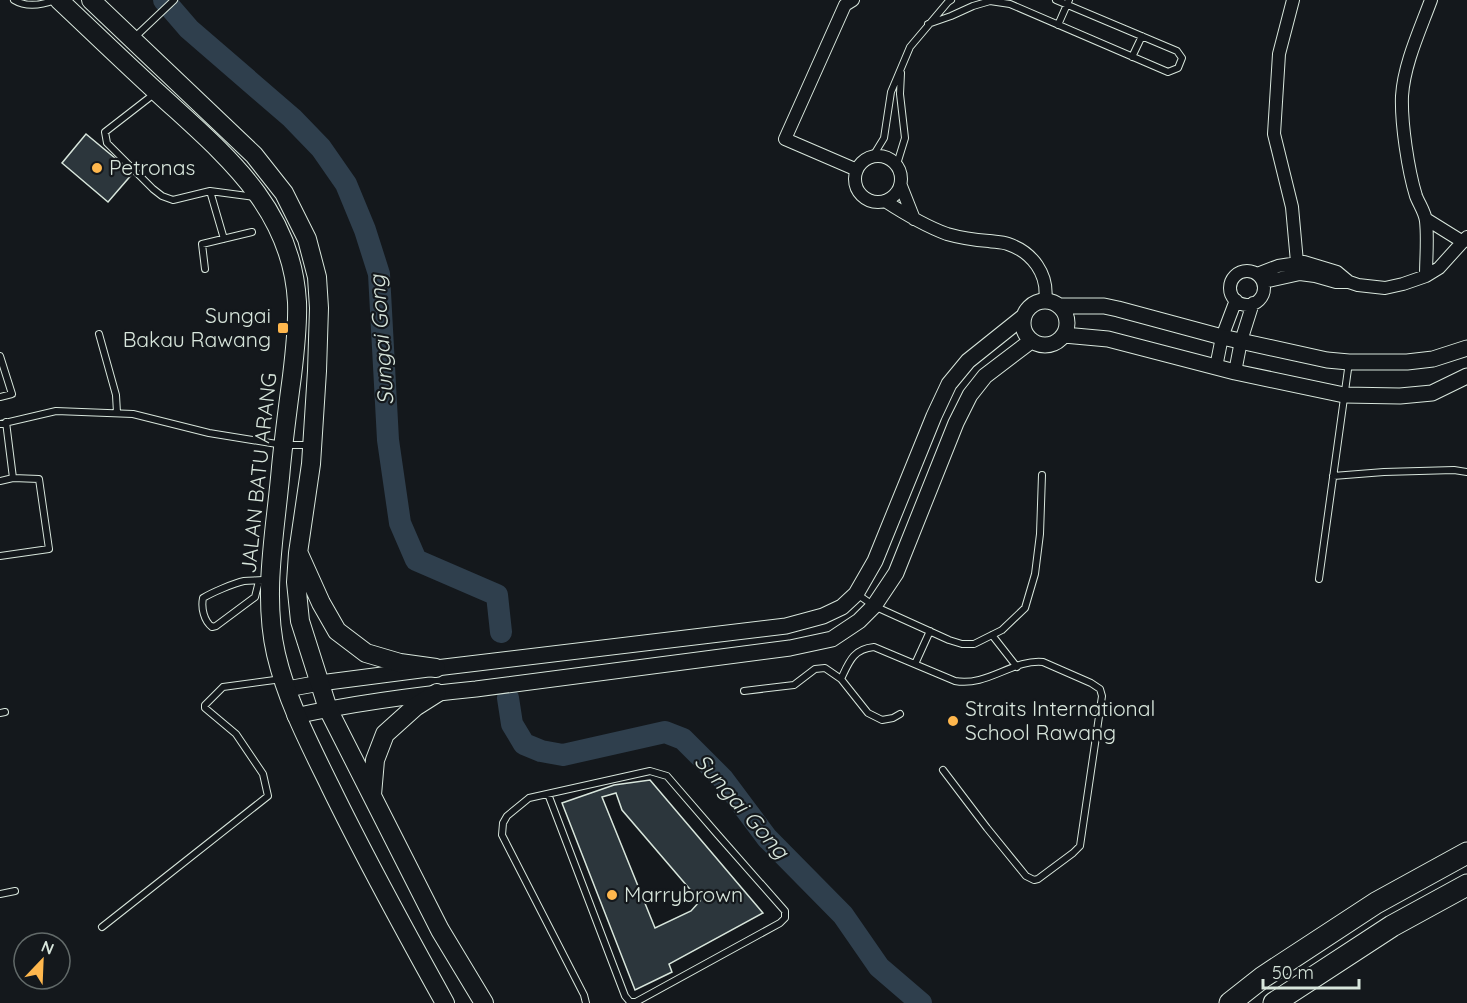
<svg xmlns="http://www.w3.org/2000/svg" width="1467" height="1003" viewBox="0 0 1467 1003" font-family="Quicksand,sans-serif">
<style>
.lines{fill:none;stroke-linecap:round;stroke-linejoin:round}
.river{stroke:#2f3f4d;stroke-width:22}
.building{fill:#2c363c;stroke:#d8e6dc;stroke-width:1.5;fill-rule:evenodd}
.service-casing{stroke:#d8e6dc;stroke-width:8}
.minor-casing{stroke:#d8e6dc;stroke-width:14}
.tertiary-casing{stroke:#d8e6dc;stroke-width:17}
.primary-casing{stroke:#d8e6dc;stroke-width:20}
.motorway-casing{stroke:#d8e6dc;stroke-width:23}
.service{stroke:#14181c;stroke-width:6}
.minor{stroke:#14181c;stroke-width:12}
.tertiary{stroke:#14181c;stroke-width:15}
.primary{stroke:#14181c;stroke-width:18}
.motorway{stroke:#14181c;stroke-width:21}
.poi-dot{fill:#ffb74d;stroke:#14181c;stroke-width:2}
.labels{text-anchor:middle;stroke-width:4.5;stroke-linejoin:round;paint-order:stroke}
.poi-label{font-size:21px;fill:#d8e6dc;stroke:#14181c;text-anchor:start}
.street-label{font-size:21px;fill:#d8e6dc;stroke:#14181c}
.water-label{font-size:22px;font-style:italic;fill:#d8e6dc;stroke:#14181c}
</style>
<rect width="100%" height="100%" fill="#14181c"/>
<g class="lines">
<path class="river" d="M164,0L189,29L292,118L321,148L346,184L365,230L379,274L388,440L400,523L416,560L497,595L501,632
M508,698L512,724L524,744L541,751L563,755L665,732L683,739L723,779L767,838L843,915L879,967L921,1003"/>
</g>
<path class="building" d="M86,134L133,173L108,202L62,163Z
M650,780L763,913L669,964L672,972L635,990L562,803L614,785ZM616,793L622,810L700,901L691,911L655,928L602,797Z"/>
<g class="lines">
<defs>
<path id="service" d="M14,0C27,8 42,5 55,0
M928,24L951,16L973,6L990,1L1010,4L1168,72L1178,68L1182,58L1177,51L1056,0
M1058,25L1069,0
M135,37L174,0
M1132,57L1142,36
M154,94L105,132L107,143L153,189L162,196L173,200L210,191L255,197
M873,156L884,138L891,92L910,47L948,2L951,0
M897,164L905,138L900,94L901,73
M210,191L224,239
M205,269L202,244L252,232
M99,334L116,395L117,413
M0,356L12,394L0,397
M0,424L56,411L133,414L209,433L283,445H309
M1333,476L1384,472L1454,470L1467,472
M0,481L13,478L6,422
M0,556L49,549L39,479L13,478
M1319,579L1349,362
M259,581L255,597L216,626L212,627C204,621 201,608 203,598C211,593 234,583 244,581C252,580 260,581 269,579
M857,594L874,606L949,640L962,644H974L1002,630L1025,608L1035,574L1040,534L1042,475
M992,635L1017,667
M915,664L930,631
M841,679C849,662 853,649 874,647L955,681C987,687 1013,659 1043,662L1091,683L1100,689L1102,696L1080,846L1073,853L1038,879L1034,880L1026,876L987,828L943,770
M744,691L794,685L815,669L825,668L841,679L868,713L882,720L893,718L900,714
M0,713L5,712
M548,794L625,996L630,1002H636L780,923L785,918V911L718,835L667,776L650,771L529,798L507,816L503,823L502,835L584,995L586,1003
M0,894L15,891
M102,927L268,796L263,774L236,734L205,708V705L223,687L282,679"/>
<path id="minor" d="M853,0L845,5L785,139L857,170
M1293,0L1279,54L1274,134L1292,207L1297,262L1300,274
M855 179a23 23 0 1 1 46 0a23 23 0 1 1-46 0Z
M901,186L914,219
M885,201C905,214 925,226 947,234C961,238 975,240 989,241C995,242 1002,242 1008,244C1032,252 1049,274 1045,301
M1426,219L1463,242
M1230 288a17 17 0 1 1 34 0a17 17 0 1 1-34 0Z
M1257,274L1278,266L1304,262L1337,272L1349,282
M1426,276C1426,258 1428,239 1426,221C1425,212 1419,204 1416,196C1408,170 1401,123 1402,96C1404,64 1420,30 1431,0
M1263,282L1300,274L1315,276L1336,282H1349L1358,285L1385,288L1403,284L1426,276L1439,268L1467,237
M1216,367L1222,337L1236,300
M1235,372L1241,341L1253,303"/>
<path id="tertiary" d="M1023 323a22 22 0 1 1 44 0a22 22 0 1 1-44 0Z
M1060,306H1104L1118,309L1222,337L1327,360L1349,362H1407L1433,359L1467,348
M1064,335L1108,339L1235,372L1344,395L1400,396L1432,393L1467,376
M287,689L320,683L436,668L786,626L823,616L842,607L856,594L875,561L934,416L949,384L968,361L1023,317
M295,716C355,703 415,695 476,689L790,648L832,639L859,621L874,606L896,573L956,423L970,395L985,376L1031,341"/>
<path id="primary" d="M59,0C92,31 125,63 159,94C223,153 292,207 297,302C298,326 295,351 292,376C288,406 284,436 281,467C276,528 262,593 276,654C287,701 309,743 330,786C366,860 405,931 445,1003
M91,0L254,155L284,193L307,239L317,277L319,308L317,371L311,464L298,553L296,582L300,621L328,709L440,930L484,1003
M299,554L321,603L337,631L366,653L400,663L436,668
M372,795L375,760L385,734L415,707L437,693"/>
<path id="motorway" d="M1230,1003L1263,977L1376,903L1467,853
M1274,1003L1392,926L1467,885"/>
</defs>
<use href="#service" class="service-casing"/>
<use href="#minor" class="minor-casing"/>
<use href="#tertiary" class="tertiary-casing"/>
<use href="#primary" class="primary-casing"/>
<use href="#motorway" class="motorway-casing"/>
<use href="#service" class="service"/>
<use href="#minor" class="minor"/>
<use href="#tertiary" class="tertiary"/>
<use href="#primary" class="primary"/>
<use href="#motorway" class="motorway"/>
</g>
<g class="poi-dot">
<circle cx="97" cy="168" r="6"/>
<rect x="277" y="322" width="12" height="12" rx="3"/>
<circle cx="953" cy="721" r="6"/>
<circle cx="612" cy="895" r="6"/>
</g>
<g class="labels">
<g class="poi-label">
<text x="109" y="175">Petronas</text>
<text x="271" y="323" text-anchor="end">Sungai<tspan x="271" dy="24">Bakau Rawang</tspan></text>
<text x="965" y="716">Straits International<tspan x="965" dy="24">School Rawang</tspan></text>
<text x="624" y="902">Marrybrown</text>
</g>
<g class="street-label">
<text transform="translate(259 473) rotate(-84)" y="7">JALAN BATU ARANG</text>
</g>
<g class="water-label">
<text transform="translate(381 340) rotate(-94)" y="8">Sungai Gong</text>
<text transform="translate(742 806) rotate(49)" y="8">Sungai Gong</text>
</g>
</g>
<g transform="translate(42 961) rotate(23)"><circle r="28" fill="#14181c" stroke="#626a69" stroke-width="1.5"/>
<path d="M0-4.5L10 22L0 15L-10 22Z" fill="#ffb74d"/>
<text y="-9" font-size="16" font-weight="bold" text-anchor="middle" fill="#d8e6dc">N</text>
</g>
<path d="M1263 979v9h96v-9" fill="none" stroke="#d8e6dc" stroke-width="3"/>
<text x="1272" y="979" font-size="18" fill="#d8e6dc" stroke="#14181c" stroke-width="4.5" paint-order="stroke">50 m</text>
</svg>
